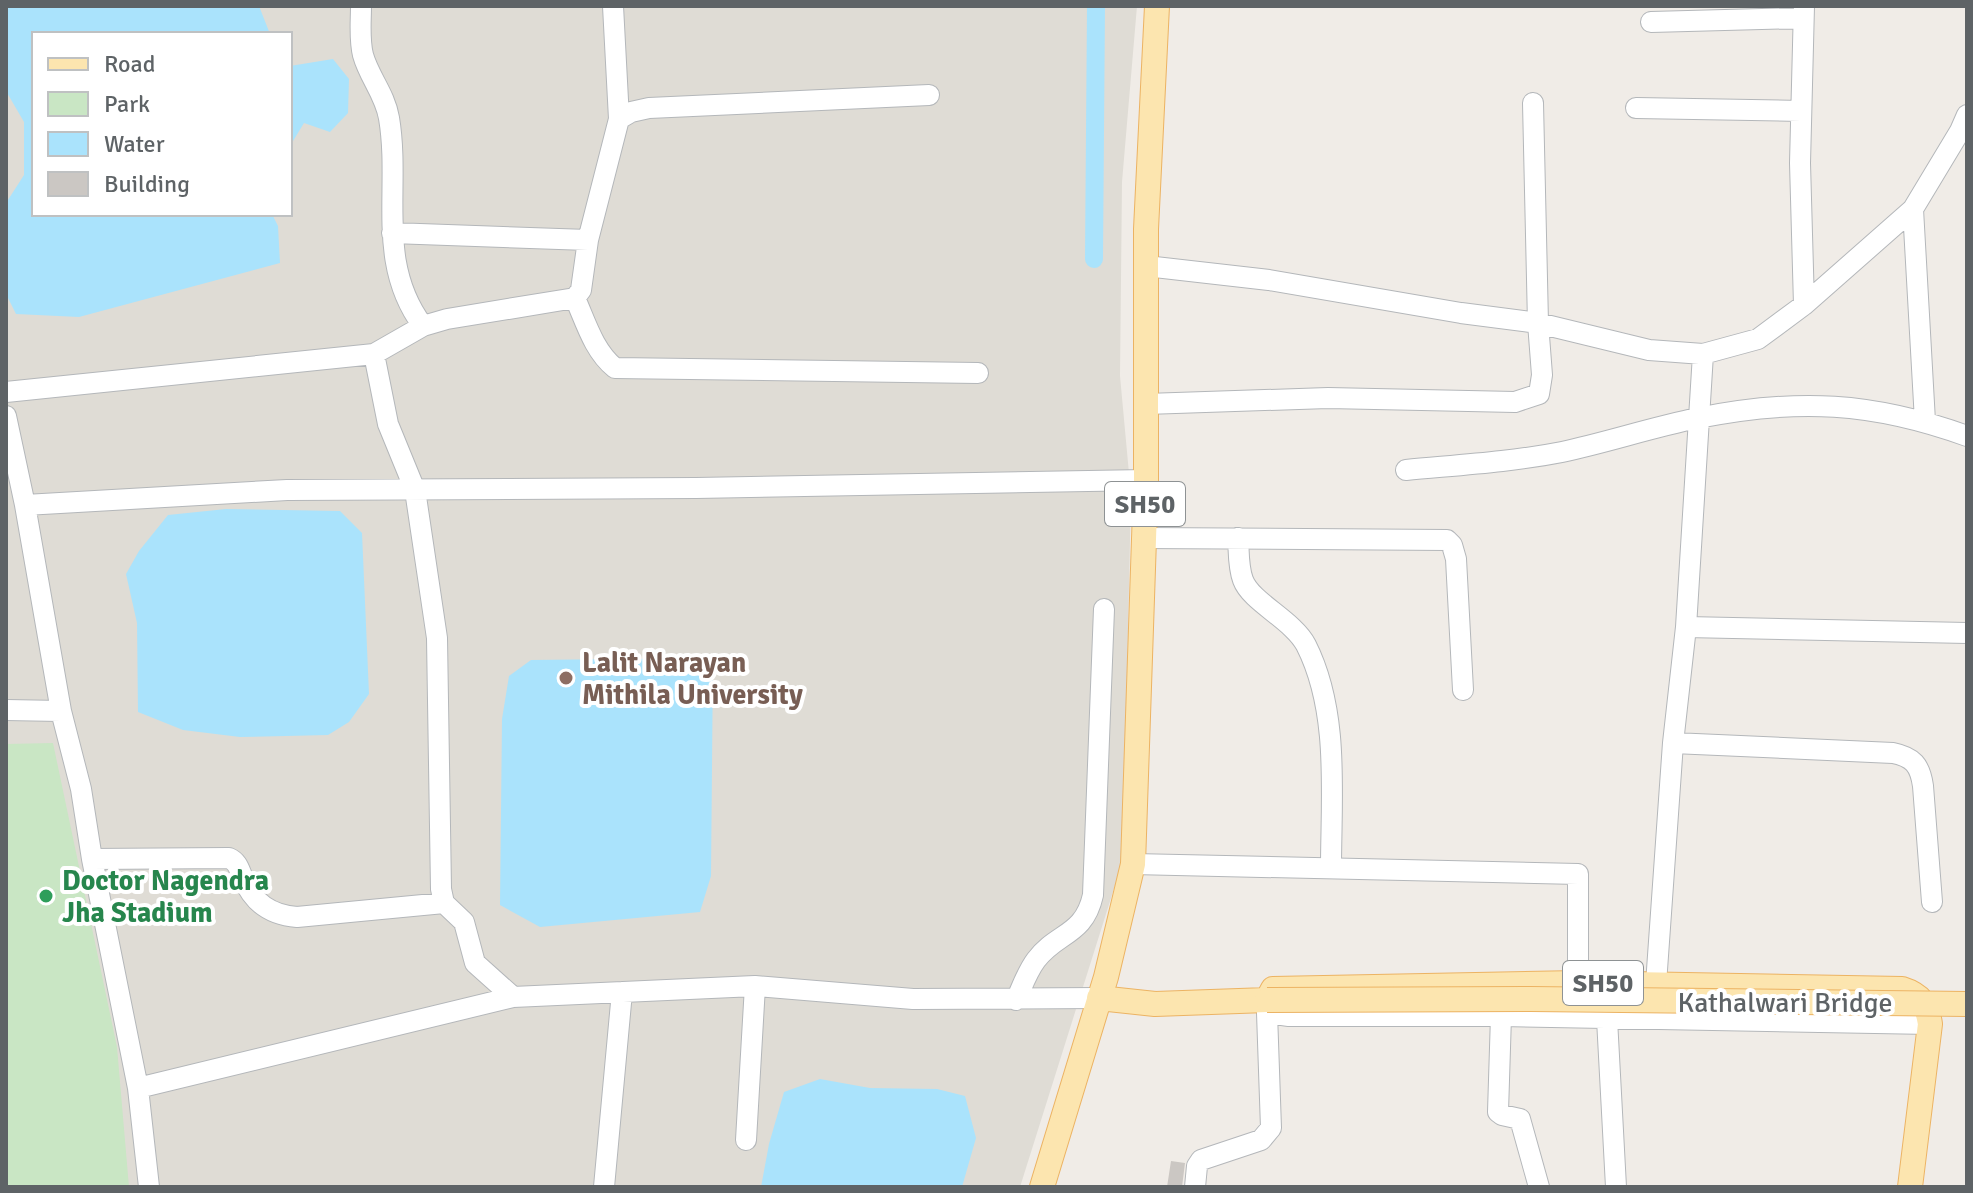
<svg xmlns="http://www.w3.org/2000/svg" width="1973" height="1193" viewBox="0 0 1973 1193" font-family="Signika,sans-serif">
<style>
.education{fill:#dfdcd5;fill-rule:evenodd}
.green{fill:#c9e6c4}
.water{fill:#aae3fc}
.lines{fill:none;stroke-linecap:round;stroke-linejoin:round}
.canal{stroke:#aae3fc;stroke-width:18}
.building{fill:#cbc7c3}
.minor-casing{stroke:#b4b7ba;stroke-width:22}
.major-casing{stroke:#ecb363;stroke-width:26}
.minor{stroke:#fff;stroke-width:20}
.major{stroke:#fce5af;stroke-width:24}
.major-bridge-casing{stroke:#ecb363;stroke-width:26;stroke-linecap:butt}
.major-bridge{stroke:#fce5af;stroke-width:24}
.education-dot{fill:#8d6e63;stroke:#fff;stroke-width:3}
.leisure-dot{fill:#2e9e5b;stroke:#fff;stroke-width:3}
.labels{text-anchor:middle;stroke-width:8;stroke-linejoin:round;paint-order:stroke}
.shield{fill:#fff;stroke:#8e9294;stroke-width:2}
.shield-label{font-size:26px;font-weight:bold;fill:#5e6366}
.education-label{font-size:28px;font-weight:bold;fill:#785e54;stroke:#fff;text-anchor:start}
.leisure-label{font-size:28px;font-weight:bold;fill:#27864d;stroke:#fff;text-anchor:start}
.street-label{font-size:28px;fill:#5e6366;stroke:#fff}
</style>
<rect width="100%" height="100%" fill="#f0ece7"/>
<path class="education" d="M6,6H1137L1122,182L1120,376L1131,495L1123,860L1020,1187H6ZM34,34H290V214H34Z"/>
<path class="green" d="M53,743L117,1047L129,1187H6V744Z"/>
<path class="water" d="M6,6H259L270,34H34V214H272L278,226L280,263L79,317L16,314L6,294V203L24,175V122L6,91Z
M333,59L349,79L348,113L330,132L304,123L290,146V66Z
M226,509L340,511L362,533L369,694L349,722L328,735L240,737L183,730L138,712L137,623L126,574L139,551L168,515Z
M713,658L711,876L700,912L540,927L500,905L502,719L509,676L531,660Z
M820,1079L870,1088L937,1089L965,1096L976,1138L962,1187H761L769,1144L784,1092Z"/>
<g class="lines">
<path class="canal" d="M1094,259L1096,6"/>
</g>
<path class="building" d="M1171,1161L1185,1163L1182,1187H1167Z"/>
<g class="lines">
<defs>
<path id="minor" d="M361,6C361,22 359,39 363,55C369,77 385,94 389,118C401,190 375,262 423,326
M613,6L619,119
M1651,22L1803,18
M1636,108L1801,111
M1913,209L1925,421
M392,233L588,240
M1146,266L1269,280L1461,313L1538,323L1649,350L1703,354L1758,339L1804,305L1913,209L1960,131L1967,115
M575,298C586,323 594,351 615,368L978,373
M1804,305L1800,163L1804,6
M374,354L388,424L415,490L437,638L441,889L444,903L464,922L475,963L513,997
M6,392L374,354L423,326L447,319L575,298L581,290L588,240L619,119L631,112L649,108L929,95
M1146,404L1328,398L1515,402L1539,394L1542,375L1538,323L1533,103
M6,416L25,505L61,711L81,789L92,859L138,1088L149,1187
M1406,470C1458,465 1511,462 1562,452C1608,442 1653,427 1698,418C1797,398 1873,402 1967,436
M25,505L287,490L696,488L1146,480
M1143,538L1447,540L1452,545L1456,559L1463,690
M1238,538C1239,551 1238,567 1243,580C1251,602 1293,620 1306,645C1340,712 1331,796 1331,868
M1686,627L1967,633
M6,710L61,711
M1673,743L1893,753C1913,757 1920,765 1923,786L1932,902
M92,859L229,858C238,862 239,869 243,878C253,903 271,915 297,917L444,903
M1133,864L1578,874V983
M1656,984L1673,743L1686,627L1703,354
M1016,1000C1022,987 1027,972 1036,960C1057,932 1084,936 1093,895L1104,609
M1267,1000V1013L1289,1016H1501L1930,1024
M1501,1016L1498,1112L1502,1115L1520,1119L1539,1187
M1607,1019L1616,1187
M138,1088L513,997L755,986L913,999L1099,998
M746,1140L755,986
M604,1187L622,992
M1195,1187L1197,1166L1201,1160L1261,1140L1271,1128L1267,1013"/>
<path id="major" d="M1099,998L1155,1004L1267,1000L1273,989L1578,983L1902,989C1921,995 1927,1004 1930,1024L1910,1187
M1042,1187L1106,977L1133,864L1146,480V229L1157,6"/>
</defs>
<use href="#minor" class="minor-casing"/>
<use href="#major" class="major-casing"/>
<use href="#minor" class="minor"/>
<use href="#major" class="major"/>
<defs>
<path id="major-bridge" d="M1267,1000L1531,999L1967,1004"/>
</defs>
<use href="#major-bridge" class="major-bridge-casing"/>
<use href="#major-bridge" class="major-bridge"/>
</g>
<circle class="education-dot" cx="566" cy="678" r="8"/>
<circle class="leisure-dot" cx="46" cy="896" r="8"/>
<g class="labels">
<g class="shield">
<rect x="1105" y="482" width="80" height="44" rx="6"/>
<rect x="1563" y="961" width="80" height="44" rx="6"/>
</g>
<g class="shield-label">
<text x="1145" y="513">SH50</text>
<text x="1603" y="992">SH50</text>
</g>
<g class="education-label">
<text x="582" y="672">Lalit Narayan<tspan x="582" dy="32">Mithila University</tspan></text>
</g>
<g class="leisure-label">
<text x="62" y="890">Doctor Nagendra<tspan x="62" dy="32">Jha Stadium</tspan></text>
</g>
<g class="street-label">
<text x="1785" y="1012">Kathalwari Bridge</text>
</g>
</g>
<rect width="1973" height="1193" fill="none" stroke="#5e6366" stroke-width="16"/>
<rect x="32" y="32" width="260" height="184" fill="#ffffff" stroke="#bfc1c2" stroke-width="2"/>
<rect x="48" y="58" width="40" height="12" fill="#fce5af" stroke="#bfc1c2" stroke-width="2"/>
<text x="104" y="72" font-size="24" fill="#5e6366">Road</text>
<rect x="48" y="92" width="40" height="24" fill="#c9e6c4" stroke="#bfc1c2" stroke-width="2"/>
<text x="104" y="112" font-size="24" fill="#5e6366">Park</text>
<rect x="48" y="132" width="40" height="24" fill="#aae3fc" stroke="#bfc1c2" stroke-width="2"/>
<text x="104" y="152" font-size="24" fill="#5e6366">Water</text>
<rect x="48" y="172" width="40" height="24" fill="#cbc7c3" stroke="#bfc1c2" stroke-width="2"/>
<text x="104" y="192" font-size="24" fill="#5e6366">Building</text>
</svg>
